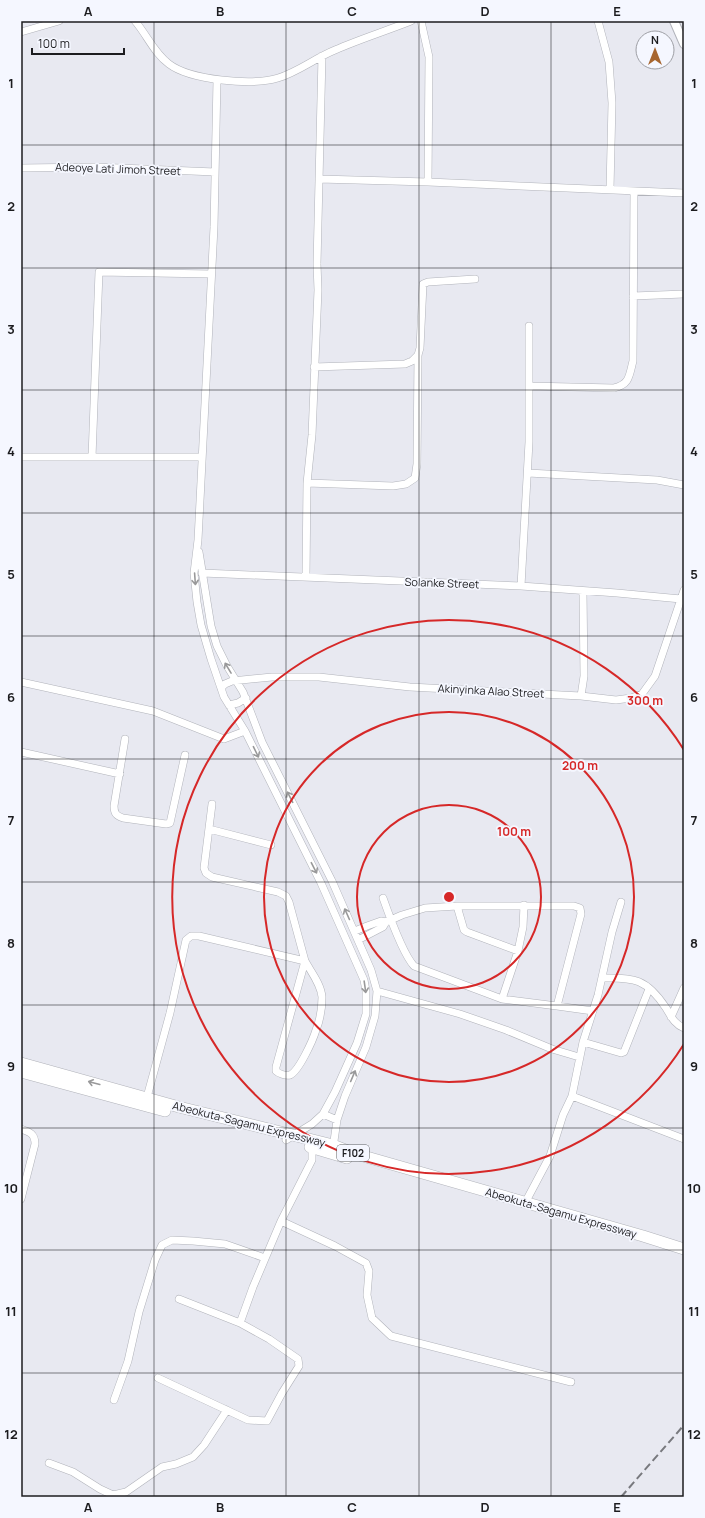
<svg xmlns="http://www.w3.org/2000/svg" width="705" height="1518" viewBox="0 0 705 1518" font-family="Manrope,sans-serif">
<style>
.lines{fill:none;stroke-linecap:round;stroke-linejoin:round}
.minor-casing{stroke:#b1b3ba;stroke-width:8}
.tertiary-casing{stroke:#b1b3ba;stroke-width:10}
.trunk-casing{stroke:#b1b3ba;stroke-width:12}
.minor{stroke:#fff;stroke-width:7}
.tertiary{stroke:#fff;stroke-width:8}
.trunk{stroke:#fff;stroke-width:11}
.rail{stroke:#78797e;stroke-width:2;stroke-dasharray:8 4;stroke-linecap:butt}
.oneway{stroke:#99999a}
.grid{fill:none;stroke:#1c1c1f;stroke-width:1;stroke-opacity:0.55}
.ring{fill:none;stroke:#d62828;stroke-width:2}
.labels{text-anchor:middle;stroke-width:3.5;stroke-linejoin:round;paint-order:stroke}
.shield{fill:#f5f7ff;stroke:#5d5e62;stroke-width:1}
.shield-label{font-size:10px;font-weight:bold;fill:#1c1c1f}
.street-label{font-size:11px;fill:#1c1c1f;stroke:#f5f7ff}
.centre{fill:#d62828;stroke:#f5f7ff;stroke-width:2}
.ring-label{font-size:12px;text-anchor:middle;font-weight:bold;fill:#d62828;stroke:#f5f7ff;stroke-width:3.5;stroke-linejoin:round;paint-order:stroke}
.neatline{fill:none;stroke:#1c1c1f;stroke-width:1.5}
.grid-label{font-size:13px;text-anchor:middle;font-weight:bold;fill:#1c1c1f}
</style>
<rect width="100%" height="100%" fill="#e8e9f1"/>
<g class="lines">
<defs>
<path id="minor" d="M135,21C147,35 154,53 169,64C190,80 252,86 278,78C298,72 315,58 335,50C360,39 386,31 411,21
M421,21L429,57L428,182
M598,21L609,62L612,103L610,189
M21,32L59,21
M217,80L214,227L198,540L194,573L197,602L201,625L211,659L224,697L245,731L321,883L364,980L366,991V1014L357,1043L335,1092L323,1114L312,1124L286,1140
M21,168L96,167L215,172
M319,179L428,182L684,193
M633,296L684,294
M314,367L405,364L412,361L418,355
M529,386L614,388C630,384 629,376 633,361L634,191
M21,457H202
M92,457L99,272L211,274
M528,473L657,480L684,485
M307,483L393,486L406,484L415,478L417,464L418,355L420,348L423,284L428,282L475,279
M199,552L211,626L217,646L227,666L243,692L262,742L332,881L371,970L377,991L375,1016L366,1047L345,1096L337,1120L333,1148
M202,573L521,586L617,593L681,599
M306,576L307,483L312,435L318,290L317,264L322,56
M521,586L529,442V326
M21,682L153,711L224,739L245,731
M221,688L225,684L232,681L272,677H319L410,687L581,696L616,700L631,698L642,694L655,676L684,590
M581,696L584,676L583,591
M229,705L238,703L246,698
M125,739L114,806C114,814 117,816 123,818L166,824L170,823L185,755
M21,752L120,774
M209,829L271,845
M383,898C389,915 403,954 414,966L502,999L557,1006
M457,906L464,930L467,932L518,951
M355,931L367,926L381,921L386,922L402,915L425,908L457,906H574L580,908L581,914L557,1006L593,1011
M358,940L383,927L386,922
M602,978C634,977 647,979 666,1008C671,1016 674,1024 684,1028
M377,991L460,1014L506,1030L552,1049L579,1057
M502,999L518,951L523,927L524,905
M671,1017L684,988
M583,1042L621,1053L624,1052L649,989
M572,1096L684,1139
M147,1097L170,1013L186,940L191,936H199L305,961C311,972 321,984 322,997C322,1007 320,1020 316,1030C313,1040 299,1071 290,1075C286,1076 279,1074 276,1071V1067L305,961L289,902L286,896L278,892L212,877L206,873L204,868L212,804
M323,1114L337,1120
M21,1129C30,1132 35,1134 35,1144L21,1199
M525,1203L550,1156L563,1115L572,1096L583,1042L598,995L612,932L621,902
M281,1221L335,1246L366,1263L369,1271L367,1295L372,1318L391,1336L571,1382
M179,1299L240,1323
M158,1378L248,1420L267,1421L282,1393L299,1366L298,1359L269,1339L240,1323L253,1287L281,1221L312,1160V1147
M114,1400L128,1361L139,1312L155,1260L162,1245L172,1240L193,1241L225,1244L265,1258
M49,1463L73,1472L100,1489L113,1495L126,1492L162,1467L176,1464L193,1457L204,1445L227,1410"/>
<path id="tertiary" d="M674,21L684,44"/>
<path id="trunk" d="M21,1063L179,1107L333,1145L356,1154L643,1236L684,1249
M21,1072L165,1111
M310,1147L347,1158"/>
</defs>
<use href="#minor" class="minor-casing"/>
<use href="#tertiary" class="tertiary-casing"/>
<use href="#trunk" class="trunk-casing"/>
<use href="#minor" class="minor"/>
<use href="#tertiary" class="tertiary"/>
<use href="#trunk" class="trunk"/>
<path class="rail" d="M621,1497L684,1425"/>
</g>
<defs><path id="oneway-shaft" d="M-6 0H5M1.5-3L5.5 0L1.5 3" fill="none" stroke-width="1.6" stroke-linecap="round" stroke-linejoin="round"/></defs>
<g class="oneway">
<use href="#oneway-shaft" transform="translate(195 579) rotate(86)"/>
<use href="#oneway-shaft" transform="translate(228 668) rotate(-121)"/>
<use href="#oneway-shaft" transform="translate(256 752) rotate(64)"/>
<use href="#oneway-shaft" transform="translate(290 797) rotate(-117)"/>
<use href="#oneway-shaft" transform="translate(314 868) rotate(63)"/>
<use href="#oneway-shaft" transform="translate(347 914) rotate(-114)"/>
<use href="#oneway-shaft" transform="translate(365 987) rotate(82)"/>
<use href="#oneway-shaft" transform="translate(353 1076) rotate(-67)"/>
<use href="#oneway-shaft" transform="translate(94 1083) rotate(-165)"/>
</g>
<path class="grid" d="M154,21V1497M286,21V1497M419,21V1497M551,21V1497M21,145H684M21,268H684M21,390H684M21,513H684M21,636H684M21,759H684M21,882H684M21,1005H684M21,1128H684M21,1250H684M21,1373H684"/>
<g class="ring">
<circle cx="449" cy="897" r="92"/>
<circle cx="449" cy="897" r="185"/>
<path d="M684 1044A277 277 0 1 1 684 750"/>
</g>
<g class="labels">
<rect class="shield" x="337" y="1145" width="32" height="16" rx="3"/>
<g class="shield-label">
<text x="353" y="1157">F102</text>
</g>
<g class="street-label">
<text transform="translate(118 169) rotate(2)" y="4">Adeoye Lati Jimoh Street</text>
<text transform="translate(442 583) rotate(2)" y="4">Solanke Street</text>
<text transform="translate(491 691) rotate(3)" y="4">Akinyinka Alao Street</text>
<text transform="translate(249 1124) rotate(14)" y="4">Abeokuta-Sagamu Expressway</text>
<text transform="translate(561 1213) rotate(16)" y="4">Abeokuta-Sagamu Expressway</text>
</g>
</g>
<circle cx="449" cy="897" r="6" class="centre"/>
<g class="ring-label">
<text x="645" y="705">300 m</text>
<text x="580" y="770">200 m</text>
<text x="514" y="836">100 m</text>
</g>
<rect width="705" height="1518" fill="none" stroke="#f5f7ff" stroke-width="44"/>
<g transform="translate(655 50)"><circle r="19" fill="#f5f7ff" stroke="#9e9fa5"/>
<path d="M0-3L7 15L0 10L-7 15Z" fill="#a76630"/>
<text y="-6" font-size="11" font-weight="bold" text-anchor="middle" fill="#1c1c1f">N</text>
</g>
<path d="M32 48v6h92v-6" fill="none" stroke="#1c1c1f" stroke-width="2"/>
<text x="38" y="48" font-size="12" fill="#1c1c1f" stroke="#f5f7ff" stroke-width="3" paint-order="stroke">100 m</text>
<rect x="22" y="22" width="661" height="1474" class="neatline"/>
<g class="grid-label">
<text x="88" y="16">A</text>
<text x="220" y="16">B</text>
<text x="352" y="16">C</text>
<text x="485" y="16">D</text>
<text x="617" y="16">E</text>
<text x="11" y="88">1</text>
<text x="694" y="88">1</text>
<text x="11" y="211">2</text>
<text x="694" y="211">2</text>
<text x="11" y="334">3</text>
<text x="694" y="334">3</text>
<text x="11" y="456">4</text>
<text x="694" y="456">4</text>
<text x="11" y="579">5</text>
<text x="694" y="579">5</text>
<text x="11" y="702">6</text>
<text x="694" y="702">6</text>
<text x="11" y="825">7</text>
<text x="694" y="825">7</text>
<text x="11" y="948">8</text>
<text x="694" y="948">8</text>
<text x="11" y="1071">9</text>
<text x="694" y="1071">9</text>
<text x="11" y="1193">10</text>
<text x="694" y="1193">10</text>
<text x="11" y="1316">11</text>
<text x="694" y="1316">11</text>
<text x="11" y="1439">12</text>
<text x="694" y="1439">12</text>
<text x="88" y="1512">A</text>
<text x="220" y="1512">B</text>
<text x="352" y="1512">C</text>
<text x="485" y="1512">D</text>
<text x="617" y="1512">E</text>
</g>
</svg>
